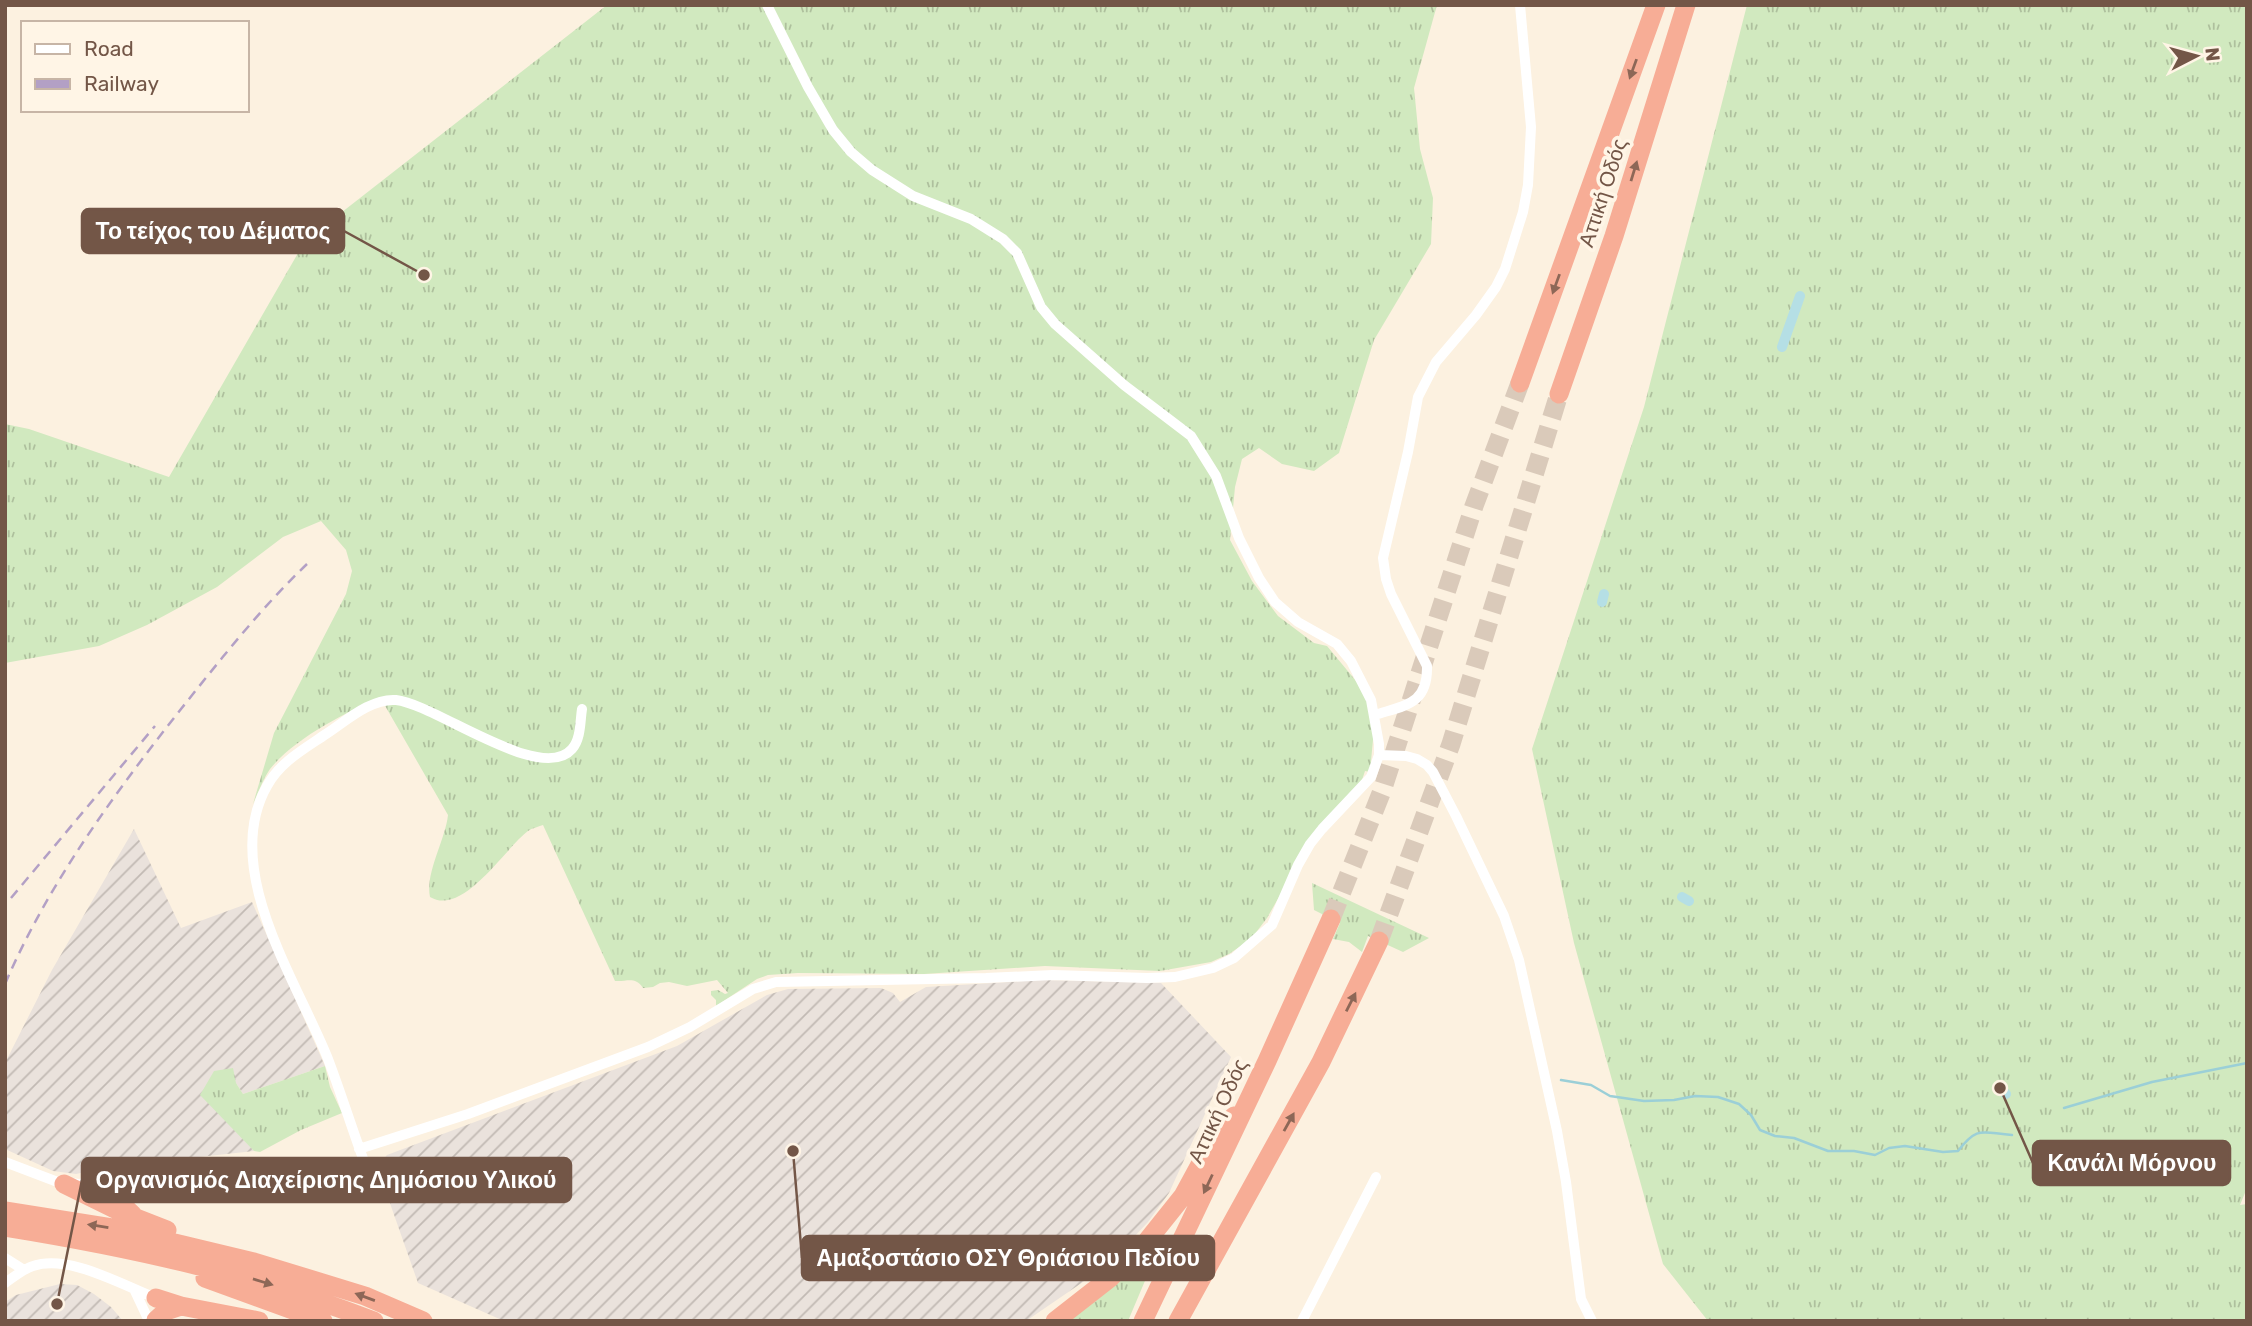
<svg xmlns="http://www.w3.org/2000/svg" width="2252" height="1326" viewBox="0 0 2252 1326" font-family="Rubik,sans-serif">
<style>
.industrial{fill:url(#industrial-furrows)}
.grass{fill:url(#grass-tufts)}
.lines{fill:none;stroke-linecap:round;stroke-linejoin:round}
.stream{stroke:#9bcfd7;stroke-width:2.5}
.canal{stroke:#b5dfe5;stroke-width:10}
.motorway-tunnel{stroke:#dacaba;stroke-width:19;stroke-dasharray:19 10;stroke-linecap:butt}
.minor{stroke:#fff;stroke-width:10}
.motorway{stroke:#f7ad96;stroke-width:19}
.rail{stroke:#b3a0c5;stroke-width:2.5;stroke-dasharray:10 7;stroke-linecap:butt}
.oneway{fill:#8d6757}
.labels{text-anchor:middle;stroke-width:7;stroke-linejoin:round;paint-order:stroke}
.street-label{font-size:21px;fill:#735647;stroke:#fff5e6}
.leader{fill:none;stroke:#735647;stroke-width:2.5}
.callout-dot{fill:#735647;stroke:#fff5e6;stroke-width:2.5}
.callout{fill:#735647;stroke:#735647;stroke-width:2.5}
.callout-label{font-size:23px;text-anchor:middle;font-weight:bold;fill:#fff}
</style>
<defs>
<pattern id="industrial-furrows" width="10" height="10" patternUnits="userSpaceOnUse" patternTransform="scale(1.75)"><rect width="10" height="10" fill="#eae2dc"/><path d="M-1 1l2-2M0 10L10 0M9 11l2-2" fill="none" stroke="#c2bab4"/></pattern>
<pattern id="grass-tufts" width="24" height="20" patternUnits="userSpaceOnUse" patternTransform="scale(1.75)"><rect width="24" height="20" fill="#d1e9bf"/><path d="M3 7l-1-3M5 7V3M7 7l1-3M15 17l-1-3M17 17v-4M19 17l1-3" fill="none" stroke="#aec09d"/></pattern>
</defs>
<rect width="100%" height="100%" fill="#fcf1e0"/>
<path class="industrial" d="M134,829L181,928L252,902L325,1066L243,1094L236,1083L233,1068L249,1145L254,1151L108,1167L76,1174L53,1171L5,1149V1063L52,970Z
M1042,980L1161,983L1231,1057L1169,1193L1148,1222L1119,1253L1083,1282L1026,1321H504L418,1283L379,1172L381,1162L387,1155L677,1046L767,995L788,989L881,988L893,993L900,1002L926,987Z
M60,1284L77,1285L94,1294L111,1307L123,1321H5V1302L16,1295Z"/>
<path class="grass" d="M607,5H1437L1414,88L1420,149L1433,198L1431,244L1374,340L1339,453L1314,471L1282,464L1259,448L1242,459L1235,487L1230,540L1252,581L1278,616L1314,643L1327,646L1366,693L1374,729L1370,772L1365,771L1361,783L1319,827L1267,918L1251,939L1229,954L1211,962L1160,971L1045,966L924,974L798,973L768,975L757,979L716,1006V1000L711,995V991L718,990L725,994L728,993L717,980L687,986L669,982L660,983L653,987L643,988C635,976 627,982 615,981L543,825C538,827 532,828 528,831C505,848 463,917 430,897C425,873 445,841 448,815L380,697C344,714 296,737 270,769C263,779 258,793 253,804L274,733L346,594L352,571L346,550L321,521L283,537L217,587L147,625L99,646L5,663V424L29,429L169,477L305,241Z
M1747,5H2247V1188L2240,1205L2247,1204V1321H1708L1663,1264L1574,943L1532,749L1644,407Z
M1312,883L1429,938L1403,952L1368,936L1362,952L1349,942L1333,939L1340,923L1314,910Z
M325,1066L330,1087L342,1113L301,1130L260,1152L254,1151L200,1095L214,1071L233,1068L236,1083L243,1094Z
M1161,1243L1128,1321H1069Z"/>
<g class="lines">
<path class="stream" d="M1561,1080L1591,1085L1610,1096L1644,1101L1674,1100L1695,1096L1718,1097L1739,1104L1751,1115L1760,1130L1775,1136L1794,1138L1828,1151H1854L1875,1155L1889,1148L1905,1146L1943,1152L1958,1151C1978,1125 1982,1133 2012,1135
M2064,1108L2152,1082L2247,1063"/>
<path class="canal" d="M1782,347L1800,296
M1602,602L1604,594
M1682,897L1689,901
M2000,1088L2006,1094"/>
<path class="motorway-tunnel" d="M1331,919L1382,791L1474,506L1520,383
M1379,941L1451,744L1559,394"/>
<path class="minor" d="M1375,715C1406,705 1428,704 1427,666L1391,594L1386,579L1383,558L1408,452L1418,397L1436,362L1476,315L1496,287L1505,269L1523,212L1528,185L1531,127L1520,5
M1379,755L1406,756L1417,759L1427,765L1433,772L1456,816L1504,916L1519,960L1557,1131L1566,1182L1581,1299L1592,1321
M359,1149L468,1114L648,1047L690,1027L753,989L776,982L986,978L1053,975L1147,978L1175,977L1213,968L1234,958L1272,925L1298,865L1310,844L1322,829L1371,777L1379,755V744L1371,700L1351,661L1337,644L1298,622L1275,602L1259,578L1239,538L1216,476L1191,436L1124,385L1055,324L1041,307L1017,253L1003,239L971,219L913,196L872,170L851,152L833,130L808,87L767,5
M5,1162L55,1181L79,1184L263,1164L349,1169L365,1164C352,1129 341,1093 328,1059C297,981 220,869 267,786C280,762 304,749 326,734C346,721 371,698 396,700C435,704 541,785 572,749C581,739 580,722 582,709
M5,1258L24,1270
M5,1283C14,1277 23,1269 33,1266C69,1254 122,1285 156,1298V1300
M134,1289L149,1321
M1302,1321L1376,1177"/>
<path class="motorway" d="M1520,383L1656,5
M1559,394L1614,236L1686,5
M130,1178C112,1190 120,1204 133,1215
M64,1184L121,1212L167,1230
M5,1211L112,1228L254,1262L365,1296L423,1321
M5,1227C135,1248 251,1274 374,1321
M205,1278L323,1321
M156,1298L181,1306L259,1321
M156,1320L166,1311L181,1306
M1055,1321L1110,1278L1147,1241L1183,1196L1215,1137L1234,1116
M1143,1321L1267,1061L1331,919
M1178,1321L1321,1062L1379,941"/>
<path class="rail" d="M11,898L155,726
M5,984C48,884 114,794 181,709C221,659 260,609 307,564"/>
</g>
<defs><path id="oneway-solid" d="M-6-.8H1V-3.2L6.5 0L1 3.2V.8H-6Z" transform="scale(1.75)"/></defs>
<g class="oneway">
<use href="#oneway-solid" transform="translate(1633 69) rotate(110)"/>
<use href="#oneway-solid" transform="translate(1634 171) rotate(-73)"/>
<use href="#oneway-solid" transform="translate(1556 284) rotate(110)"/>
<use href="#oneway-solid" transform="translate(1351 1002) rotate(-63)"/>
<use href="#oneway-solid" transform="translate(1289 1122) rotate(-61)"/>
<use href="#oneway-solid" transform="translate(1208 1184) rotate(115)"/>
<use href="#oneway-solid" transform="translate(98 1226) rotate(-171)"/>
<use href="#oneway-solid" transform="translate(263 1282) rotate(17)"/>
<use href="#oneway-solid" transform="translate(365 1297) rotate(-160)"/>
</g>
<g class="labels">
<g class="street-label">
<text transform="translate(1603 193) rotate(-72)" y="7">Αττική Οδός</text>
<text transform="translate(1218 1111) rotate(-65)" y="7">Αττική Οδός</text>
</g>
</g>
<path class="leader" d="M424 275L344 231M2000 1088L2033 1163M57 1304L82 1180M793 1151L802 1258"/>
<g class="callout-dot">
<circle cx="424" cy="275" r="7"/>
<circle cx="2000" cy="1088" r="7"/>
<circle cx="57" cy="1304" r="7"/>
<circle cx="793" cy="1151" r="7"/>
</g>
<g class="callout">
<rect x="82" y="209" width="262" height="44" rx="7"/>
<rect x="2033" y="1141" width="197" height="44" rx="7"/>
<rect x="82" y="1158" width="489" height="44" rx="7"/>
<rect x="802" y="1236" width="412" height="44" rx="7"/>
</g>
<g class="callout-label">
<text x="213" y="239">Το τείχος του Δέματος</text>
<text x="2132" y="1171">Κανάλι Μόρνου</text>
<text x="326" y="1188">Οργανισμός Διαχείρισης Δημόσιου Υλικού</text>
<text x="1008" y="1266">Αμαξοστάσιο ΟΣΥ Θριάσιου Πεδίου</text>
</g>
<rect width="2252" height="1326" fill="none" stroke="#735647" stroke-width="14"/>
<rect x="21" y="21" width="228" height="91" fill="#fff5e6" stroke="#c7b5a6" stroke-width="2"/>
<rect x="35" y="44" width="35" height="10" fill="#ffffff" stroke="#c7b5a6" stroke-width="2"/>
<text x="84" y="56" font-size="21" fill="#735647">Road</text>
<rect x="35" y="79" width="35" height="10" fill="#b3a0c5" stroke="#c7b5a6" stroke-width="2"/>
<text x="84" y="91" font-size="21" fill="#735647">Railway</text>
<g transform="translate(2196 56) rotate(84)" stroke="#fff5e6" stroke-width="5" paint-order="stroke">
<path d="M0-5L12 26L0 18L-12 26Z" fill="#735647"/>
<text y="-10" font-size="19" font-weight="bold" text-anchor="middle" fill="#735647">N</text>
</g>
</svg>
